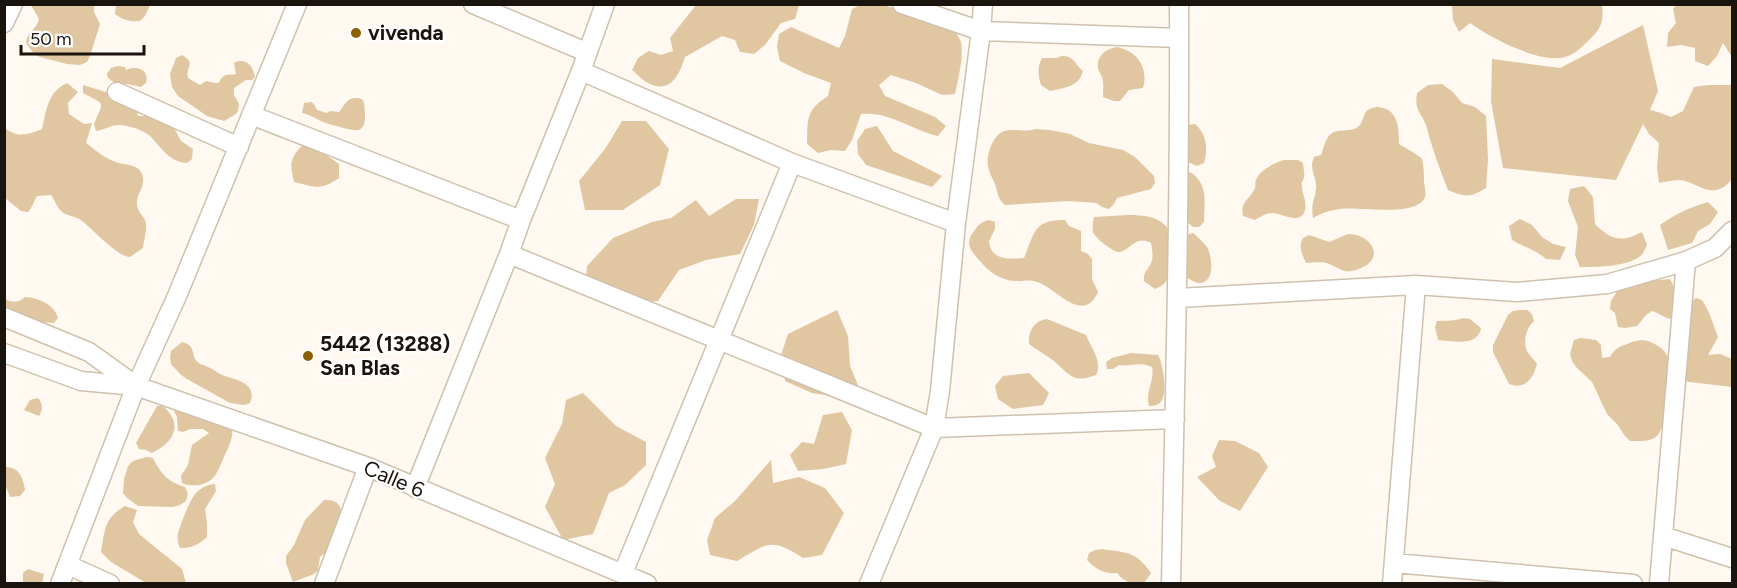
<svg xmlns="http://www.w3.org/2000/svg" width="1737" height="588" viewBox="0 0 1737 588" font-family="Figtree,sans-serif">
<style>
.green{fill:#e1c7a1}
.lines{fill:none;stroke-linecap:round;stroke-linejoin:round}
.street-casing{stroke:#cec1ae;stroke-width:21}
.street{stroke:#fff;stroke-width:18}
.poi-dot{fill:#8c6004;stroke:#fff;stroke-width:2}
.labels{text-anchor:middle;stroke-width:4.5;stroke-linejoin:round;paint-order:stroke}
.poi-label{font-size:21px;font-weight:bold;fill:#19140e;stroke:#fff;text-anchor:start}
.street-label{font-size:21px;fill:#19140e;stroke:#fff}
</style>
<rect width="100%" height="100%" fill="#fff9f1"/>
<path class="green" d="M877,4C892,7 943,21 954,30C956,32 960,39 961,42C964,57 958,79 955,94L942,95L916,83L891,75L879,85L885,96L935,117L946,126L938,136C912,130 889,111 861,114L852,140L845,151L831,150L818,153L807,144C808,119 805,111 828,96L831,83L804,73L780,61L777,47L779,34L791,27L839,48L845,36L852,9L860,5Z
M31,5H94V12L100,24L90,56L87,62L80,65L67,64L40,57L34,54L26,43C27,32 37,29 39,19Z
M116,5V4L150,5L145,16L140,21C130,22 123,20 115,14Z
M696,5V4L799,5L795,19L781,23L765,45L754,54L740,52L735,40L722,36L685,57C680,74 670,95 648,83C642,80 637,74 632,70L638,58L649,51L661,55L673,51L670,38Z
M1452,5H1602C1604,22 1601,29 1588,41C1581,48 1575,54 1565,57C1540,64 1491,38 1470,23L1459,32L1453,20Z
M1676,5H1732V55L1730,54L1723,43L1717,56L1708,66L1695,61V48L1681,45L1667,47L1668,33L1676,23L1673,9Z
M1643,25L1658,91L1650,110L1658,112L1671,117L1683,111L1694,87L1708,85H1732V179C1712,203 1700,182 1679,180C1673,180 1665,182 1659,183L1657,168L1659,143L1649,134L1643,124L1616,180L1503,168L1491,101L1492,59L1560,68Z
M1116,47C1137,50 1149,68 1143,88L1129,90L1120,101H1114L1103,97C1103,91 1104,83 1102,77C1101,74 1098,71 1098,68C1096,56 1106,49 1116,47Z
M182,55C197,64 185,66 188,78L200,85L206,81C227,86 214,81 226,75C229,74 233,75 236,74L234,63C246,57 253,66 255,77L252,80H246L234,88V95L239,104L238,111L236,114L224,121L207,116L178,96L172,87L170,74L176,58Z
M1062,56C1074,56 1075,64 1083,71C1079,87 1064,88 1050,91L1041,85C1038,76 1037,67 1042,58H1056Z
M118,66L125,67L126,70C137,65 150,70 146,83L141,87L127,84L117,85L108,78L107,74L111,68Z
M67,83L78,92L68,103L69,114L84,124L92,123L86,143C94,149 103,157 113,161C123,166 141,162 143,178C144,189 136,194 137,204C137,211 142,214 145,220C148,228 144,239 143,248L130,257C116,256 94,230 82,221C76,216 66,216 61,211C56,206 55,200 51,195L37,196C33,202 33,207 28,212L21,211L5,198L4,173L6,161L5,160V128C17,138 28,135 42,129C46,111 48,91 67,83Z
M1442,84L1453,92L1462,103L1475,107L1486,116L1488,159L1486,188C1470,198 1465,197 1448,190C1440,169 1432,149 1427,128C1422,111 1414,113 1417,93L1428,85Z
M83,85L109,93L136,107L138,116H148L173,126L181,141L193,149L192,159L187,163C169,162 161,147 150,136C143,130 128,125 119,125C110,125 104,130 96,131L94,124C104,99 106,106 83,93Z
M359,98L363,100C365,105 365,112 365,118C365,122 364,128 359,130C355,132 329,124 323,122C316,119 309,114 302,113L304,103L311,102L314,104L317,110L327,113L330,111L339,112C346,103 347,97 359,98Z
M1377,107C1398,108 1399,127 1399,144C1404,147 1420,156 1422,159C1424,166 1424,176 1424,183C1425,187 1426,193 1425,197C1417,218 1358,206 1340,209C1330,210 1321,213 1313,218C1311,203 1314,202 1316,190C1318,178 1308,170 1314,157L1321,155C1323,149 1325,142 1328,137C1336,126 1351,134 1359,126C1367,116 1361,109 1377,107Z
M622,121H646L669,149L660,185L623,210H585L579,181L605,149Z
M1195,124C1207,134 1208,149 1204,163L1197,166L1186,161L1187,125Z
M877,126L893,151L942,176L932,187L866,165L858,154L857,141L865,129Z
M1035,129L1050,130L1070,134L1089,143L1123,150L1135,157L1154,176L1155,183L1151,189L1117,198L1114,204L1109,209L1102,207L1096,203L1069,201L1005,205C997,198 998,193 995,184C992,178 989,172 988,166C986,156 992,137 1002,132C1011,127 1025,133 1035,129Z
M302,146L316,148L339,164V178C320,191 315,187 294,182C290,165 289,159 302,146Z
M1284,160H1298L1303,163C1303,167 1305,173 1304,177C1302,186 1301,178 1302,186C1302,194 1307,201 1305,210C1301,226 1282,213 1272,213C1266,213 1260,217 1255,220L1243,216C1240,202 1248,201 1254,190C1257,184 1254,186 1256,180C1260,170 1274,163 1284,160Z
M1190,172C1209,184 1204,202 1204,222L1199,227H1193L1183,218V174Z
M1584,186L1593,197L1595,224C1611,240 1621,243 1642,232L1647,245C1645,249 1643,255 1639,257C1625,267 1596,267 1580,267L1575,255L1578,227L1568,201L1570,189Z
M736,199H759L754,225L740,254L706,260L679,270L658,301L613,305L585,294L587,266L613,238L652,222L671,218L696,200L709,216Z
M1708,202L1718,212L1710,224L1698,231L1692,243L1668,250L1660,225C1675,214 1691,207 1708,202Z
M1128,215C1142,215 1162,216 1169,231V275C1166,283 1163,286 1155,289L1144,281C1143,272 1148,270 1151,263C1154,257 1152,249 1151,243C1135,235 1132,249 1120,252C1114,253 1095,238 1093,232C1092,227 1093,222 1094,217Z
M1520,219L1532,225L1542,237L1553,244L1566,247L1560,260L1546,259C1536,250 1524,247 1512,240L1509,226Z
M989,220L995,222V229L989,241C991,261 1009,259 1024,258C1034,235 1033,219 1065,220L1069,226L1081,231V251L1088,254L1092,259V279L1098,292C1084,323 1060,293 1042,284C1028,278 1027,282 1015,281C997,280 985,268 974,254C969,248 967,241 972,234C977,226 980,222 989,220Z
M1193,233C1198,237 1203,242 1207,247C1212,256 1216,284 1198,283C1194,282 1188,278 1185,277L1187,235Z
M1348,234C1372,234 1388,260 1356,270C1342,274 1341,268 1329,264C1322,261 1313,263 1306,263C1302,254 1298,247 1303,238L1309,235L1329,242Z
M1670,279C1677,290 1678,308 1670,319C1663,317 1659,313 1652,311L1646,315L1637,326L1625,328L1618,327L1615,313L1610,309L1611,301L1619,288L1657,280Z
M25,297C39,298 54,304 58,318L54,323L40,322L21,314L9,311L5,308V299C13,303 18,303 25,297Z
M1696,298L1702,300C1710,312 1713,324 1718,337L1708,355L1720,354L1732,359V387L1681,381L1690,303Z
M837,310L848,336L850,366L858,385L845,398L812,393L785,381L781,355L788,334Z
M1520,310H1527L1532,314L1534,321C1526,328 1522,343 1528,353C1531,357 1534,359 1537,364C1533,379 1525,390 1509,384L1493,352V345L1508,315L1513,311Z
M1463,318L1470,319L1481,328C1478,347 1454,341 1438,340L1435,327L1437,321C1449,320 1450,322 1463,318Z
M1047,319L1086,335C1091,348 1103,362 1096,375C1073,384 1070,375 1054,361C1046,355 1037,350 1029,344C1028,331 1034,321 1047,319Z
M1581,338L1596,340L1601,345L1602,358L1610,357C1615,347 1622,346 1632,342C1642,339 1649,340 1658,346C1679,359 1667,385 1665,405C1663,415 1665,427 1657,436C1651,442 1638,441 1630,441L1625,436L1617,424L1607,414L1592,382L1576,367L1572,361L1570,354L1574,340Z
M182,342C198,346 189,356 199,363C200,364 206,366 208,367C214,369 218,374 225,376C240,381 257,384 250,403L244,405L230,403L187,379L181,375L171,364L170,357L171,351Z
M1131,353L1158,355C1163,362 1167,392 1162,400C1159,405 1155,406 1149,406C1145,392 1155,381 1152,367C1139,361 1131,367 1119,365L1113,369H1107L1106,362L1112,358Z
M1029,373L1049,393L1043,405L1013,409L998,399L995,386L1003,376Z
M583,393L616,426L646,442V465L625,485L609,493L593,534L563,540L545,507L555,484L545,458L562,424L566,400Z
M38,398C43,404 43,410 39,416L24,410L30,400Z
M176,405L232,426C234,437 229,446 224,457C221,463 219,469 216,474C210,485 193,488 182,483L181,476L188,465L192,445L209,433L203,429H190L183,432L178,431L177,417L174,411Z
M157,406H163C184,425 174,442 152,453L146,450L139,449L136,443Z
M842,412L852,430L846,464L823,469L798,471L790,455L802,442L814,444L823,415Z
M1219,440L1235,441L1259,453L1268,467L1240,511L1220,501L1197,477L1216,467L1212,456Z
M146,457L153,458C161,474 168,482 185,487L188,494L186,501L180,505L173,507L138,506L127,498L123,493L124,479L128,466L133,461Z
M771,460L773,483L799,477L825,488L844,513L822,555L803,558C771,537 768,543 737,561L710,555L707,540L715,518L735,501Z
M5,467C19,467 23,477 25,490L20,496L10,497L7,489L5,487Z
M215,484L216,491L205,509L207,523V537C199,545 191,548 180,548C178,544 177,539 178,534C180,525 191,496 198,491C203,487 209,484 215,484Z
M324,500C349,499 340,520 336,535C334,539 334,546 331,549C329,552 323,554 320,557L318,571C311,577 301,578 293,582L286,563V556L294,545L305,520Z
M125,506L137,510L133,522L139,534L182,569L186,583H146L111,562L101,552C105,530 104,518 125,506Z
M1102,549C1127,553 1136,551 1151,573L1144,583C1132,584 1125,583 1117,573C1105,574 1095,569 1087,560L1089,553L1095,550Z
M28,569L44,574L42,583H23V573Z"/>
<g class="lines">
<defs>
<path id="street" d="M473,4L586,52
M902,4L981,31L1179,38
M4,23L13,4
M581,71L792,163L956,223
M117,92L239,147
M251,115L521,220
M509,254L934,428L1175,419
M1178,298L1416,285L1517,292L1607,284L1686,261L1715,248L1732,231
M4,317L89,352L135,385
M4,353L81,381L136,386L368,467L647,584
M415,488L509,254L521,220L581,71L605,4
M1663,536L1732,558
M1394,563L1633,584
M68,565L110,584
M623,573L792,163
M60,584L136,386L177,296L297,4
M324,584L368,467
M869,584L934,428L940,391L956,223L981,31L983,4
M1171,584C1175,390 1180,198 1179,4
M1392,584L1416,285
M1659,584L1686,261"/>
</defs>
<use href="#street" class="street-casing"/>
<use href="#street" class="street"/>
</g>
<g class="poi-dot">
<circle cx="356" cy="33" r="6"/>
<circle cx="308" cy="356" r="6"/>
</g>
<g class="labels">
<g class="poi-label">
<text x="368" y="40">vivenda</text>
<text x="320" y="351">5442 (13288)<tspan x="320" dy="24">San Blas</tspan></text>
</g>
<g class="street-label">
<text transform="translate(394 479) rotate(23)" y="7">Calle 6</text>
</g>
</g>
<rect width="1737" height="588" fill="none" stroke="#19140e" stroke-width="12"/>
<path d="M21 45v9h123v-9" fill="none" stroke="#19140e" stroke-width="3"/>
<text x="30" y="45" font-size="18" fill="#19140e" stroke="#ffffff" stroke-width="4.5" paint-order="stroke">50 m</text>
</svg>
